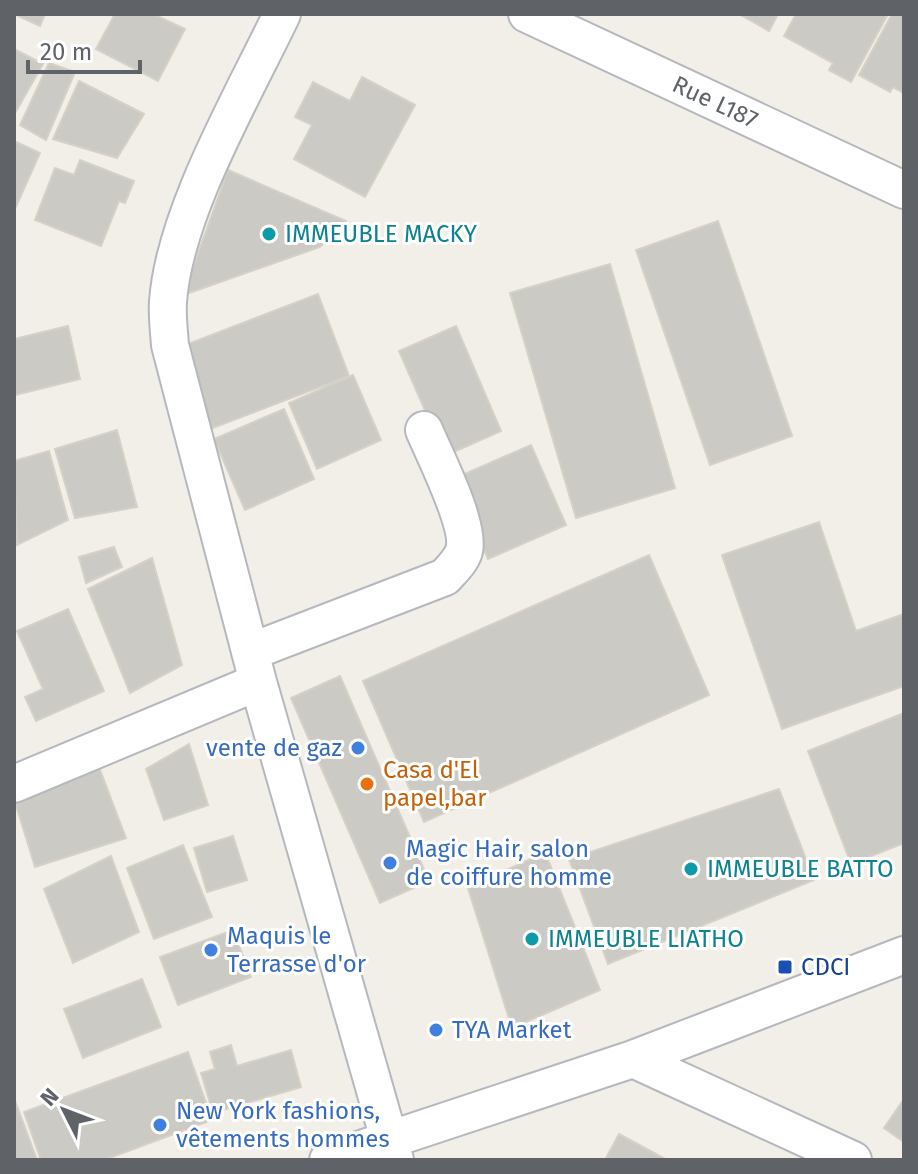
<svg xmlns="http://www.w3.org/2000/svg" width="918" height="1174" viewBox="0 0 918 1174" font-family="'Fira Sans',sans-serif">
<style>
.building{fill:#cccac5;stroke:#d6d1c6;stroke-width:2}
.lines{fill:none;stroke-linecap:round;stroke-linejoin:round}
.minor-casing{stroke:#b5b8bc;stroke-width:40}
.minor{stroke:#fff;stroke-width:36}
.culture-dot{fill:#0f9aa8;stroke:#fff;stroke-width:3}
.shop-dot{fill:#3f7fe0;stroke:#fff;stroke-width:3}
.food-dot{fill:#e8710a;stroke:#fff;stroke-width:3}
.transit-dot{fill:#1a4fb4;stroke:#fff;stroke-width:3}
.labels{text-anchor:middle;stroke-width:6;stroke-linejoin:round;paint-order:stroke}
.street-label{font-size:24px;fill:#5f6368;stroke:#fff}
.culture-label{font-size:24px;fill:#0d838f;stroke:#fff;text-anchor:start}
.shop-label{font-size:24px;fill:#366cbe;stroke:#fff;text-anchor:start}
.food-label{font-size:24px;fill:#c56008;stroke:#fff;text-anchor:start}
.transit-label{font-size:24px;fill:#164399;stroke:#fff;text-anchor:start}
</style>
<rect width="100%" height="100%" fill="#f1efe8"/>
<path class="building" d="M14,14H45L40,26Z
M115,14H153L185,29L158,81L96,49Z
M739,14H778L769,31Z
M796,14H888L851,82L829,70L833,63L784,36Z
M892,14H904V93L893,87L890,92L859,75Z
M14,49L43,64L14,115Z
M49,63L75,72L46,140L20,125Z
M362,77L415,105L365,197L294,159L312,125L295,117L313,82L350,101Z
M79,81L144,114L117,158L53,139Z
M14,141L40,153L14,211Z
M80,160L134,181L125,203L119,201L101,246L35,220L55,168L74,175Z
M228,170L346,221L320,247L183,295Z
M718,221L792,436L710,465L636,250Z
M610,264L675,488L576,518L510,293Z
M318,294L349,376L205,431L175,349Z
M68,326L80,379L15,395L14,339Z
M456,326L501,431L445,456L399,351Z
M353,375L381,440L317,469L289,403Z
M284,409L314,479L245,510L214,439Z
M117,430L137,507L75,518L55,449Z
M531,445L566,525L488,559L453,479Z
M49,451L68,520L17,545L14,461Z
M819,522L856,631L904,614V686L782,729L722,555Z
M114,547L122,567L86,583L79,557Z
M649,555L709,695L424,822L363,681Z
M152,558L182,665L130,693L88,589Z
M68,609L104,691L36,721L25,697L43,689L17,631Z
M340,676L429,881L380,903L291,698Z
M904,713V843L851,864L808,751Z
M189,744L208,805L164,820L146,769Z
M97,762L126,838L35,867L16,805Z
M779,789L814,880L608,964L569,859Z
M233,836L247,880L207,892L194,848Z
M183,845L212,917L154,939L127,868Z
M545,852L600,990L512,1028L468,888Z
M111,856L139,932L73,963L44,889Z
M233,930L251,977L178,1005L160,957Z
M142,979L161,1027L83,1058L64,1009Z
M231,1045L237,1066L291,1050L301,1087L213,1113L201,1073L215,1069L210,1052Z
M188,1052L212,1120L104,1160H41L24,1112Z
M14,1098L37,1160H14Z
M904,1099V1142L884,1128Z
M619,1134L667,1160H605Z"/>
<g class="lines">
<defs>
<path id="minor" d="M282,14C243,96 174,213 168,302C167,316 169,331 170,345L258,682L395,1160
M527,14L904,190
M250,652L445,577C452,569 461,561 464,551C471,526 435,456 424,430
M14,784L258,682
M633,1059L853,1160
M328,1160L633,1059L904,955"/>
</defs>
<use href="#minor" class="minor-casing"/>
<use href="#minor" class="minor"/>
</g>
<g class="culture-dot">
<circle cx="269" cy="234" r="8"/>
<circle cx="691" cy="869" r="8"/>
<circle cx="532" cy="939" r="8"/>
</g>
<g class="shop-dot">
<circle cx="358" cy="748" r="8"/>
<circle cx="390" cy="863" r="8"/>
<circle cx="211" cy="950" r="8"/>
<circle cx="436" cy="1030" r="8"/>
<circle cx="160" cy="1125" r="8"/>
</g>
<circle class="food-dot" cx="367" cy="784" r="8"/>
<rect class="transit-dot" x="777" y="959" width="16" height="16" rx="4"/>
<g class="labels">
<g class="street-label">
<text transform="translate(715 102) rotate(25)" y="8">Rue L187</text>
</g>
<g class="culture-label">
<text x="285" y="242">IMMEUBLE MACKY</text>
<text x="707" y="877">IMMEUBLE BATTO</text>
<text x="548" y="947">IMMEUBLE LIATHO</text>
</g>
<g class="shop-label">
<text x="342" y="756" text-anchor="end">vente de gaz</text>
<text x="406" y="857">Magic Hair, salon<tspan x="406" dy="28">de coiffure homme</tspan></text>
<text x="227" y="944">Maquis le<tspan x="227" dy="28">Terrasse d'or</tspan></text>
<text x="452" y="1038">TYA Market</text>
<text x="176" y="1119">New York fashions,<tspan x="176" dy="28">vêtements hommes</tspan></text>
</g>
<g class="food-label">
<text x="383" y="778">Casa d'El<tspan x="383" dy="28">papel,bar</tspan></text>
</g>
<g class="transit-label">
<text x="801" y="975">CDCI</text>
</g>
</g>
<rect width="918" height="1174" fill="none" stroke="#5f6368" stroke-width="32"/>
<g transform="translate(64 1110) rotate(312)" stroke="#ffffff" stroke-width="6" paint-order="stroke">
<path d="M0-6L14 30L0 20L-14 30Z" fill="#5f6368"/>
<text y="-12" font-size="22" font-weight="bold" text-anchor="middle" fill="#5f6368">N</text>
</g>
<path d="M28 60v12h112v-12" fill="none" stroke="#5f6368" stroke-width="4"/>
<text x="40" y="60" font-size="24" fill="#5f6368" stroke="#ffffff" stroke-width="6" paint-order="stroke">20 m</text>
</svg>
